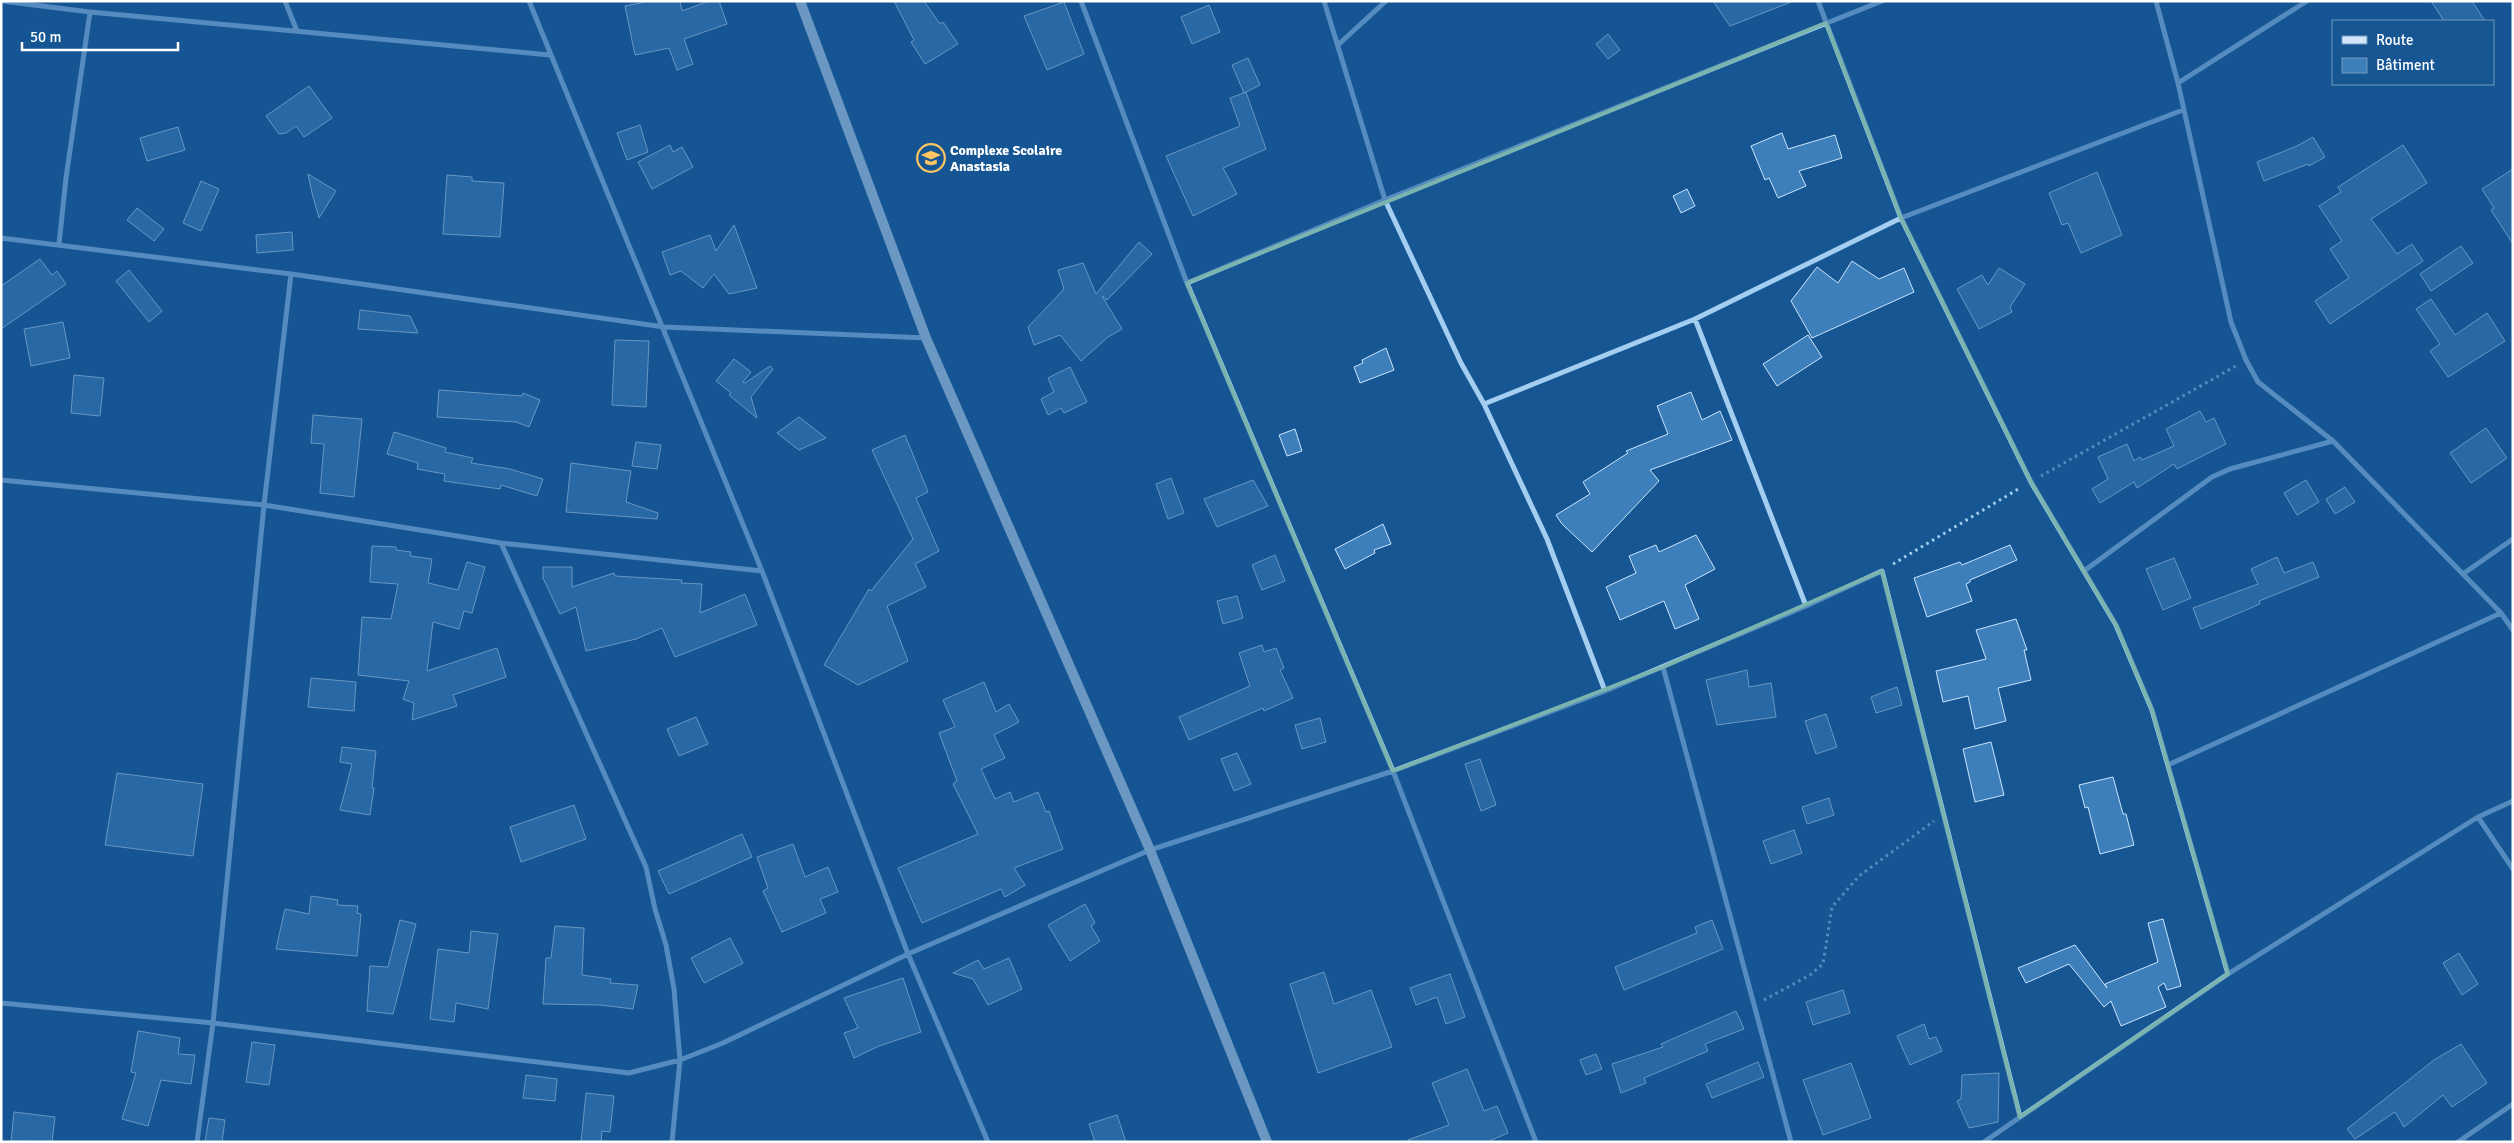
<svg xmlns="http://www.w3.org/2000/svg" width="2514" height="1143" viewBox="0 0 2514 1143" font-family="Signika,sans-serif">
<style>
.building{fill:#3d7fbb;stroke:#cae5fc}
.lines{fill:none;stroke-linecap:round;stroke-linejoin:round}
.path{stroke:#a3cdf1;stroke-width:3;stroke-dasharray:2.5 4;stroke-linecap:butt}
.street{stroke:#a3cdf1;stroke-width:5}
.secondary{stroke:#d2e7fc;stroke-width:10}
.marked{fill:none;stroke:#7bb4af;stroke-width:4;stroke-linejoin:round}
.labels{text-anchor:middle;stroke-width:4;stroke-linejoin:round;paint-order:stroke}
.poi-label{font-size:14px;font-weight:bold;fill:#fff;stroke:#155693;text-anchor:start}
</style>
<rect width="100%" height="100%" fill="#155693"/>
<path class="building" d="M650,1H680L682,11L709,1H719L727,24L684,39L693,64L677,70L669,48L635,55L625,6Z
M894,1H924L940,24L943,22L958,44L925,64L911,42L914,40Z
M1713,1H1791V2L1730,26Z
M2431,1H2472L2485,21H2444Z
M1064,2L1084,54L1047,70L1024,16Z
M1209,5L1220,32L1192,44L1181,17Z
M1608,34L1620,50L1608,59L1596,44Z
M1248,58L1260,85L1244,93L1232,65Z
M309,86L332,118L304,137L296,126L286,133L279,134L266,116Z
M1246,92L1266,149L1223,168L1237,194L1193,216L1166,156L1240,126L1230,98Z
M640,125L648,152L627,160L617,133Z
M178,127L185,150L147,161L140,138Z
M1782,133L1788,149L1835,135L1842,158L1799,171L1806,186L1778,198L1769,178L1765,180L1751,146Z
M2313,137L2325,157L2309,166L2308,164L2264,181L2257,162L2297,146Z
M670,145L673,152L682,147L693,167L652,189L638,162Z
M2403,145L2427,183L2371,219L2397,254L2412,244L2423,261L2330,324L2315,301L2349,278L2330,249L2342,241L2319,206L2341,192L2338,187Z
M2513,169V244L2491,210L2494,208L2482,189Z
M2097,172L2122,235L2081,253L2068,223L2062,225L2049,193Z
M308,174L336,191L319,218L312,193Z
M447,175L472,177V181L504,183L500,237L443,234Z
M201,181L219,189L201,231L183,223Z
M1687,189L1695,206L1681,213L1673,196Z
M137,208L164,229L154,241L127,220Z
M734,225L757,288L729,294L714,274L703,288L681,271L670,275L662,252L710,235L716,251Z
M292,232L293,250L257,253L256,235Z
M1139,242L1152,254L1107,300L1102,296L1122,329L1108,337L1081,361L1060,335L1034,345L1028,327L1064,289L1058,270L1083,263L1096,294Z
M2461,246L2473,263L2431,291L2420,274Z
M40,259L52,275L57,271L66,284L1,329V286Z
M1852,261L1879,279L1904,268L1914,292L1812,338L1791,301L1817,267L1838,283Z
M1999,268L2025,284L2010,307L2012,312L1979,329L1957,289L1982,275L1988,285Z
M129,270L162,311L149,322L116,281Z
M2431,299L2455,335L2487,313L2505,341L2448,377L2430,351L2440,344L2416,309Z
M360,310L410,316L418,333L358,329Z
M63,322L70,358L31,366L24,329Z
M1808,335L1822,357L1777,386L1763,364Z
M615,340L649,341L646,407L612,405Z
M1386,348L1394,370L1360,383L1354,367L1363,363L1362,360Z
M734,359L751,372L743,382L745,383L770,366L773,369L751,397L757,418L729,395L731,393L716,381Z
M1070,367L1087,402L1064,413L1061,408L1048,415L1041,399L1054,392L1048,378Z
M74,375L104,378L100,416L71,413Z
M439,390L522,396L523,393L540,400L529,427L516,422L437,417Z
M1691,392L1702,420L1720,411L1732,440L1650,470L1659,481L1592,552L1562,524L1556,515L1590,494L1583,482L1628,453L1626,451L1668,434L1657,406Z
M2200,411L2206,422L2214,418L2226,444L2177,469L2174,464L2137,488L2134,482L2100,503L2092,489L2108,479L2098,457L2127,444L2134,461L2140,457L2142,460L2174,446L2166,429Z
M313,415L362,419L354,497L320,493L324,444L311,443Z
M799,417L826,438L799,450L777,433Z
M2486,428L2507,458L2471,483L2450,453Z
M1295,429L1302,451L1287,456L1279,435Z
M394,432L446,448L445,452L473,458L471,463L510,469L543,479L537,496L501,485L500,489L444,481L445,474L417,469L418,463L387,454Z
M905,435L928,492L916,498L939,551L915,564L926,587L887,606L908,661L858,685L824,665L869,589L871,591L913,539L872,450Z
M636,442L661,445L657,469L632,466Z
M571,463L631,471L626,502L658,513L657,519L566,512Z
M1171,478L1184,513L1168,519L1156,484Z
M1253,480L1268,506L1217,527L1204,499Z
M2306,480L2319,502L2297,515L2284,493Z
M2345,487L2355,502L2335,514L2326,499Z
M1383,524L1391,544L1374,550L1375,553L1345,569L1335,549Z
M1696,535L1715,569L1685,585L1699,619L1675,629L1664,601L1620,620L1606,587L1636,573L1629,556L1656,545L1659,552Z
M2010,545L2017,560L1970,580V582L1966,584L1972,601L1927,617L1914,578L1960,562L1962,565Z
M372,546L396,547V550L411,552L410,556L432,559L428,583L458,590L467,562L485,567L472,613L464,611L459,629L433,622L427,671L497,648L506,677L453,695L457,706L412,720L414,703L403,699L409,681L358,675L362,617L391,619L398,584L370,582Z
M1275,555L1285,581L1262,590L1252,565Z
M2277,557L2284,573L2313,562L2319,577L2259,601L2260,604L2201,629L2193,608L2258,584L2251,569Z
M2174,558L2191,598L2163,610L2146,569Z
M543,567H572V587L614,573L615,576L682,580L681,583L702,584L700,613L745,594L757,625L675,657L662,628L636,639L586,651L576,607L560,614L543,578Z
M1237,596L1243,618L1223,624L1217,601Z
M2016,619L2027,650H2024L2031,680L1998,688L2006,721L1975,729L1968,696L1943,702L1936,671L1986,659L1976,630Z
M1262,645L1264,652L1276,648L1284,668L1280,670L1293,698L1264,711L1263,708L1189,740L1179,717L1250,686L1239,653Z
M1747,670L1749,687L1771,683L1776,717L1717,725L1706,680Z
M311,678L356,682L354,711L308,707Z
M984,682L996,712L1009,704L1019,722L994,735L1005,758L981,769L995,799L1010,792L1014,802L1038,792L1046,812L1049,811L1063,849L1014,868L1025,885L1005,897L1001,889L922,923L898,868L978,834L953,784L957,781L939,733L955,727L943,700Z
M1897,687L1902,705L1876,713L1871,697Z
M1826,714L1837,747L1816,754L1805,721Z
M696,717L708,744L679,756L667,729Z
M1320,718L1326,742L1302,749L1295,725Z
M1991,742L2004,795L1975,802L1963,749Z
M342,747L376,751L372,788H374L370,815L340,810L352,764L340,762Z
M1237,753L1251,784L1234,791L1221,759Z
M1480,759L1496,805L1481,811L1465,764Z
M117,773L203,784L193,856L105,845Z
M2113,777L2123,814H2126L2134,845L2100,854L2088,807L2085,808L2079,785Z
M1829,798L1834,815L1807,824L1802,807Z
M574,805L586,839L521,862L510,827Z
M1794,830L1802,853L1771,864L1763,841Z
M742,834L752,857L669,894L658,871Z
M793,844L805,877L828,867L838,892L820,899L826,913L782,932L763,891L768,888L757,857Z
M311,896L338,900L337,905L358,906L357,913L361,914L357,956L276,949L285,909L309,914Z
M1085,904L1095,923L1091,926L1100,941L1070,961L1048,925Z
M2163,919L2181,986L2167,990L2164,983L2158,987L2166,1007L2121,1026L2111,1001L2104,1007L2069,964L2026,983L2018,968L2075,945L2107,988L2105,984L2158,962L2148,923Z
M400,920L416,924L393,1014L367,1011L370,966L388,967Z
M1712,920L1723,949L1624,990L1615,967L1697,933L1695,927Z
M555,926L584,928L582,975L611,979L610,983L638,985L633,1009L601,1005L543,1004L546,958H551Z
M471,931L498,934L488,1009L456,1003L454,1022L430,1019L438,949L469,953Z
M730,938L743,963L704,983L691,958Z
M2459,953L2478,984L2462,995L2443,963Z
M1009,958L1022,989L988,1005L973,979L953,973L978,960L984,969Z
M1324,972L1334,1004L1371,990L1392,1047L1318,1073L1290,984Z
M1450,974L1465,1017L1446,1024L1437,997L1416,1005L1410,988Z
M903,978L921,1032L879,1046L854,1058L844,1033L858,1028L844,998Z
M1843,990L1850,1013L1813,1025L1806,1002Z
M1736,1011L1744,1029L1705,1044L1708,1051L1644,1078L1646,1083L1621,1093L1612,1064L1663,1047L1661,1044Z
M1924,1024L1929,1039L1936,1037L1942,1051L1910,1065L1897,1036Z
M138,1031L180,1038L178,1054L195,1055L191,1084L161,1080L148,1126L122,1119L136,1073L131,1072Z
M252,1042L275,1045L269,1085L246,1082Z
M2461,1044L2487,1083L2452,1107L2443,1095L2404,1127L2395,1112L2355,1139L2347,1129L2434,1060Z
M1596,1054L1602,1069L1586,1075L1580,1060Z
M1758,1062L1764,1077L1712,1098L1706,1084Z
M1851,1063L1871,1118L1823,1135L1803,1080Z
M1467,1069L1484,1111L1497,1106L1508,1133L1487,1142H1408V1140L1449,1125L1432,1083Z
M1999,1073L1998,1122L1969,1128L1957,1101L1961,1099L1962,1075Z
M526,1075L557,1079L555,1101L523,1098Z
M586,1093L614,1096L610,1132L602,1131L601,1142H581Z
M14,1112L55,1117L52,1142L11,1141Z
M1117,1115L1126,1142H1095L1089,1124Z
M209,1118L225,1120L222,1142H205Z"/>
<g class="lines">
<path class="path" d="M2041,476L2236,366
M1893,564L2020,488
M1764,1000L1810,975L1823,964L1832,907L1859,876L1934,821"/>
<path class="street" d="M2,1L90,12L550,55
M285,1L297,31
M529,1L762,571L908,954L988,1142
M1081,1L1187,283L1393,771L1536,1142
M1324,1L1385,200L1461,363L1484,404
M1818,1L1901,218L2031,482L2116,625L2152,710L2228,974
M2156,1L2178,83L2231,322L2246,360L2258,382L2333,441L2501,613L2513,630
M1339,44L1386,1
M2178,83L2307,1
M1,238L291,274L664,327L926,338
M59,244L66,178L90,12
M1187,283L1385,200L1882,1
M1695,319L1806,606
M1,480L264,505L501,543L762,571
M501,543L646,867L655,909L666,945L674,989L680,1060L672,1142
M2084,571L2212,477L2230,469L2333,441
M2463,574L2513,539
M1663,667L1791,1142
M1605,691L1547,539L1484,404L1695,319L1901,218L2183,110
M2170,764L2501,613
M2478,817L2513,869
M1,1003L213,1023L629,1073L680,1060L723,1043L908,954L1150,850L1393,771L1605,691L1806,606L1882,571L2020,1117
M197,1142L213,1023L264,505L291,274
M1984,1142L2228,974L2478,817L2513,801
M2458,1142L2513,1104"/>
<path class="secondary" d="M800,1L926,338L1150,850L1267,1142"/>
</g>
<path d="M0 0H2514V1143H0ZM1826,23L1901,218L2031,482L2116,625L2152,710L2228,974L2020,1117L1882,571L1663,667L1393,771L1187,283Z" fill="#155693" fill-opacity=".55" fill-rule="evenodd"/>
<path class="marked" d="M1826,23L1901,218L2031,482L2116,625L2152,710L2228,974L2020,1117L1882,571L1663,667L1393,771L1187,283Z"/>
<defs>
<symbol id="school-ring" viewBox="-11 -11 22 22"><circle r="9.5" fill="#155693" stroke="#ffc663" stroke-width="1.5"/><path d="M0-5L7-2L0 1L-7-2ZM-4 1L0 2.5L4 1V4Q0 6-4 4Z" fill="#ffc663"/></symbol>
</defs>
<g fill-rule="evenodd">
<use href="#school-ring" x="915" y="142" width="32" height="32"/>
</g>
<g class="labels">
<g class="poi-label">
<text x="950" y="155">Complexe Scolaire<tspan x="950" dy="16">Anastasia</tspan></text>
</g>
</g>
<rect width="2514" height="1143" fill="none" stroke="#ffffff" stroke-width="5"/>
<rect x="2332" y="20" width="162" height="65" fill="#155693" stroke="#739abe"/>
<rect x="2342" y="36" width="25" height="8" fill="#d2e7fc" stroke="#739abe"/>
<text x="2376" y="45" font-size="15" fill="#ffffff">Route</text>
<rect x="2342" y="58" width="25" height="15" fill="#3d7fbb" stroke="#739abe"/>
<text x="2376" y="70" font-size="15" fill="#ffffff">Bâtiment</text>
<path d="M22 42v8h156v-8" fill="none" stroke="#ffffff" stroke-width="2.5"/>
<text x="30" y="42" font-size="15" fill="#ffffff" stroke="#155693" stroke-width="4" paint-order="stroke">50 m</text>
</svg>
